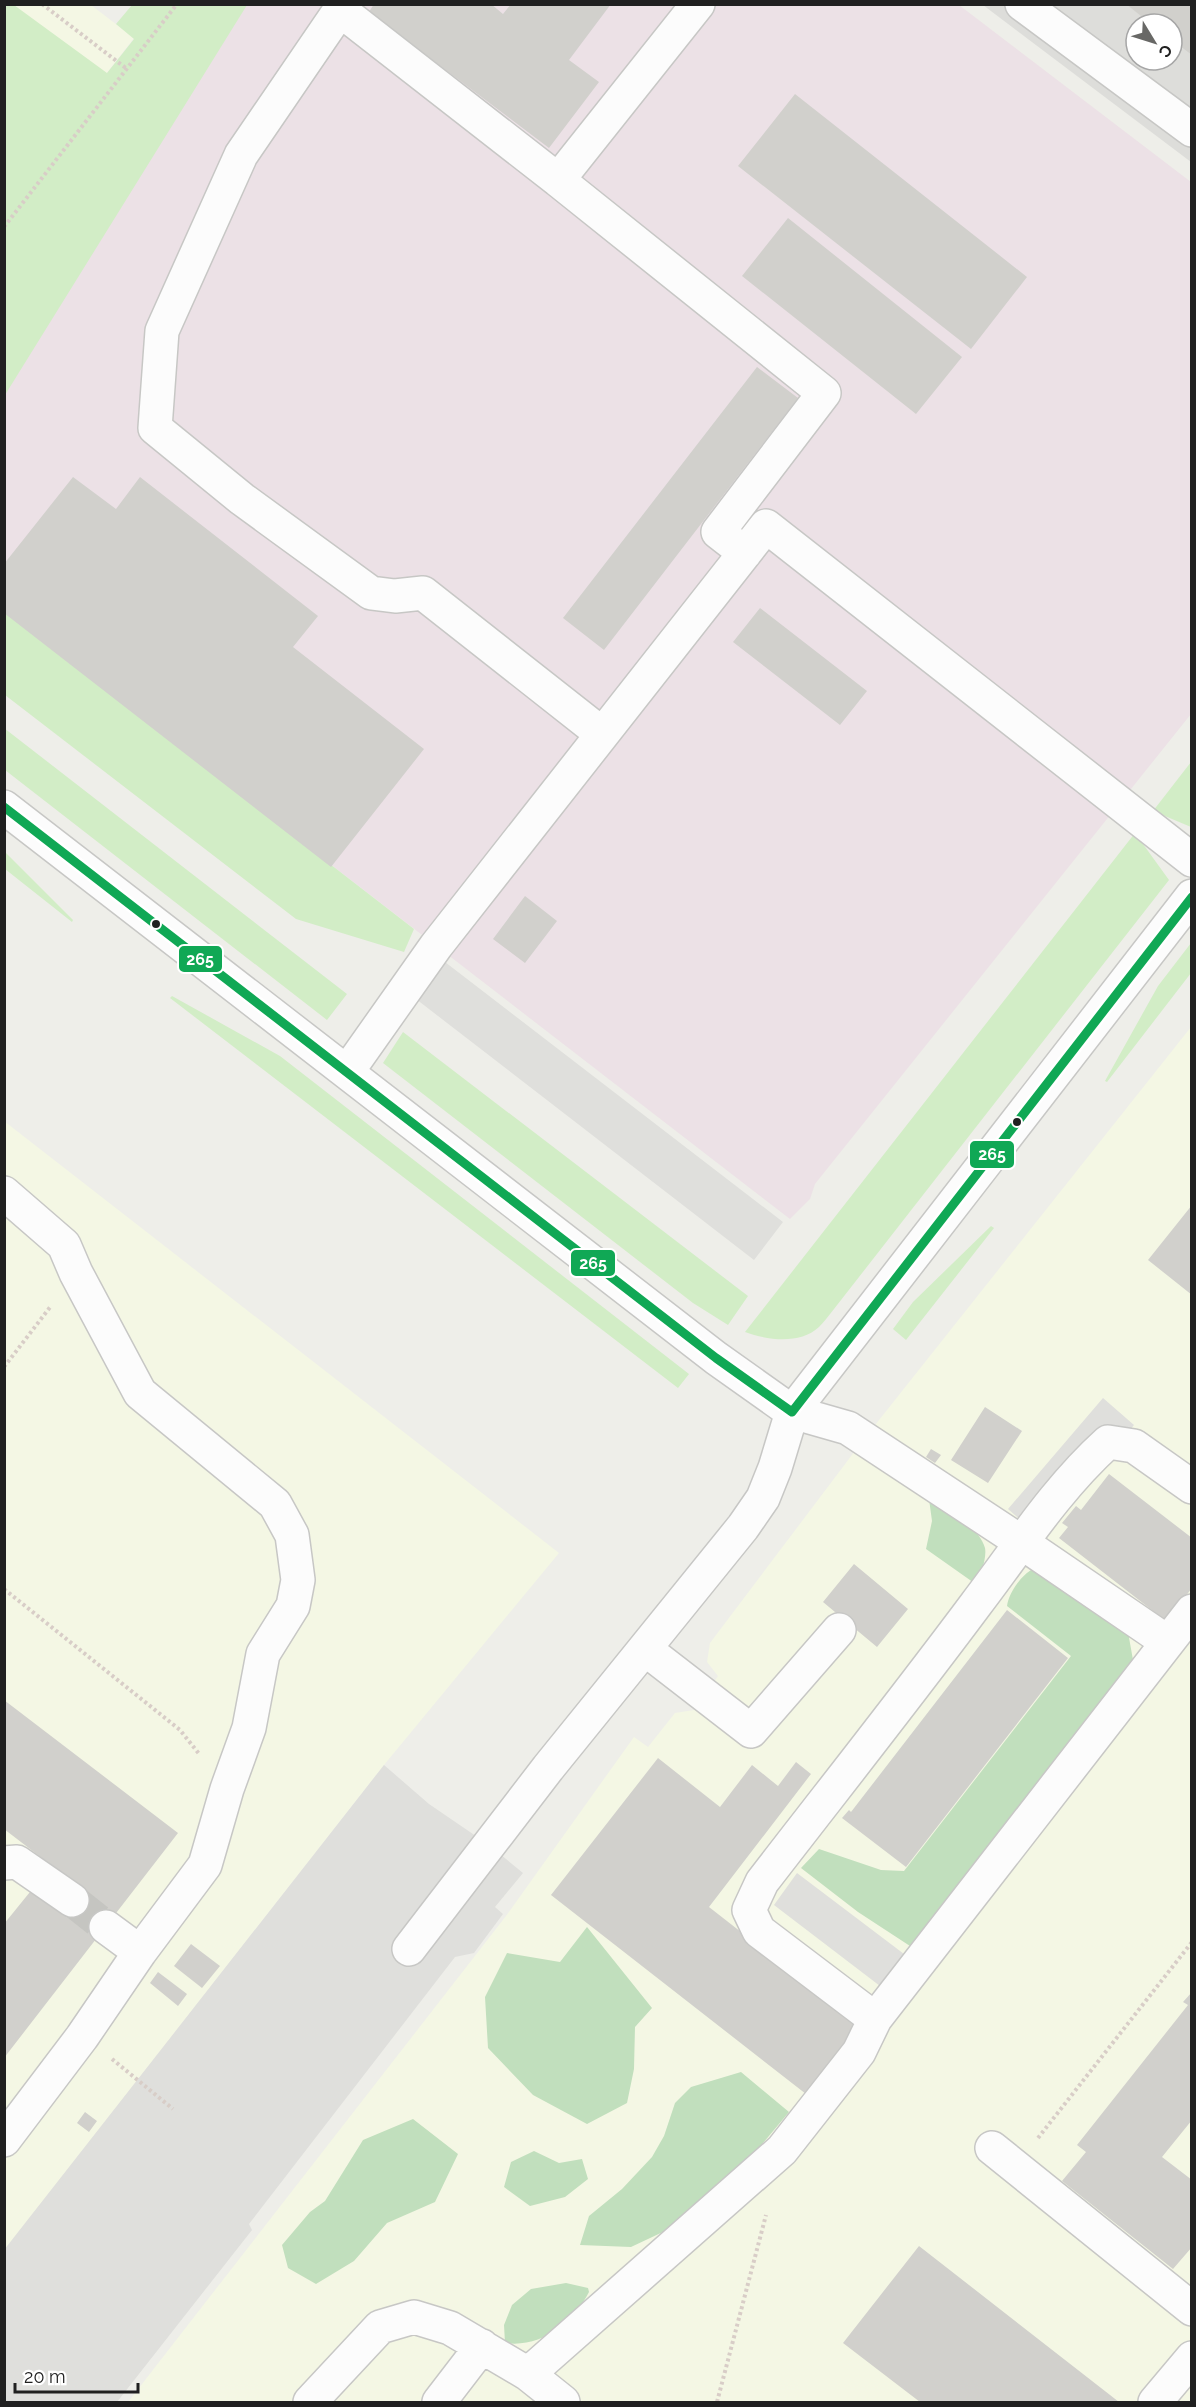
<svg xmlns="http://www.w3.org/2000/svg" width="1196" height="2407" viewBox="0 0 1196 2407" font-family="Raleway,sans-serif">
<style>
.residential{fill:#ddddda;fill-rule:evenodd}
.industrial{fill:#ece1e6}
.education{fill:#f4f7e4}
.grass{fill:#d2edc6}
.forest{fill:#c1dfbd}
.parking{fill:#dfdfdc}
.building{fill:#d1d0cc}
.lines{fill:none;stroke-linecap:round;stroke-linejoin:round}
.minor-tunnel{stroke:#c5c5c1;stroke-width:33;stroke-dasharray:33 16;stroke-linecap:butt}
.minor-casing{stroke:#c7c7c5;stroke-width:36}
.path{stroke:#d8cdc7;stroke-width:4;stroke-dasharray:3 3;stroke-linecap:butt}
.minor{stroke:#fcfcfc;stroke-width:33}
.bus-1-casing{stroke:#fff;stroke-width:14}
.bus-1{stroke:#10a855;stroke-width:9}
.bus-dot{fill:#202020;stroke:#fff;stroke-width:2}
.line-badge{stroke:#fff;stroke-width:2}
.badge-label{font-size:16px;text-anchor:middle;font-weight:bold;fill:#fff}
</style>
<rect width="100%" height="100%" fill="#eeeee9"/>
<path class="residential" d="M983,5H1191V162ZM1136,24H1172V60H1136Z"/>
<path class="industrial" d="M246,5H959L1191,182V714L815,1184L810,1199L790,1219L5,613L4,395Z"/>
<path class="education" d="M5,5H91L134,38L5,204Z
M1191,1027V2402H128L506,1916L634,1737L648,1747L675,1713L694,1710L718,1676L707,1662L710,1643L864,1439Z
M4,1121L559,1553L384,1765L5,2250Z"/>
<path class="grass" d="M5,4L14,5L107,73L134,39L116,24L132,5H247L5,395Z
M4,612L414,929L404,952L296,919L5,695Z
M4,728L347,994L327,1020L5,770Z
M1191,762V827L1153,811Z
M1135,833L1169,880L834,1309C829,1315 824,1322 819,1327C800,1345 767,1340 745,1332Z
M5,852L73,920L72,922L5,869Z
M1191,943V973L1107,1082L1105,1081L1158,986Z
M172,996L280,1056L689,1374L678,1388L170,998Z
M403,1032L748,1296L728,1325L693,1303L383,1063Z
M991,1226L994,1228L906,1340L893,1329L913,1302Z"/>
<path class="forest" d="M929,1499C947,1511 979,1526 985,1548C987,1559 980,1575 977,1585L926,1549L932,1521Z
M1039,1566L1128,1632L1133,1660L910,1946L858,1912L801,1868L819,1849L881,1870L904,1871L1071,1656L1007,1606C1009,1591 1024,1571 1039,1566Z
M587,1927L652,2008L635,2027L634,2069L627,2103L587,2124L533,2095L488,2048L485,1997L507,1953L560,1962Z
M741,2072L789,2112L732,2180L682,2223L631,2247L580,2245L589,2216L622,2189L652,2157L664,2136L675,2103L691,2087Z
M413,2119L458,2154L435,2202L387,2223L354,2261L316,2284L288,2268L282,2245L310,2212L325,2201L363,2140Z
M534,2151L559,2163L582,2159L588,2179L565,2197L530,2206L504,2187L511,2162Z
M566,2283L588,2288L589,2292C573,2323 542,2348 505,2343L504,2325L512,2305L531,2289Z"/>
<path class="parking" d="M445,962L783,1222L754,1260L416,999Z
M1103,1398L1134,1425L1039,1536L1008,1509Z
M384,1765L429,1804L489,1845L523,1873L495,1907L503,1914L474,1953L455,1957L249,2224L252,2230L117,2402H5L4,2250Z
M797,1873L904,1954L880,1986L774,1905Z"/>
<path class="building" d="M374,4H491L503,14L511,4H611L569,60L599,82L549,148L369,12Z
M1126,4H1192V55L1172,40V24H1151Z
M795,94L1027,277L971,349L738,166Z
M788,218L962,357L916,414L742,276Z
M757,367L798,398L604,650L563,618Z
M73,477L116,509L140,477L318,616L293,647L424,749L331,867L4,613V564Z
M760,608L867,691L840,725L733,642Z
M525,896L557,921L525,963L493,939Z
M1192,1205V1295L1148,1260Z
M985,1407L1022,1431L988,1483L951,1460Z
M931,1449L941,1455L935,1463L926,1457Z
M1109,1474L1192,1538V1588L1166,1621L1059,1538L1068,1527L1062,1523L1076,1506L1081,1510Z
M854,1564L908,1609L877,1647L823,1602Z
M1007,1610L1068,1658L906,1867L842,1818L849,1810L851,1812Z
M4,1700L178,1833L4,2058V1924L34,1887L81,1888L4,1829Z
M658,1758L720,1807L752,1765L778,1786L796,1762L811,1774L709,1907L860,2025L806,2094L551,1895Z
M191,1944L220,1966L202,1988L174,1966Z
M158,1972L187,1994L178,2006L150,1983Z
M1192,1992V2120L1162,2157L1192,2180V2247L1173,2269L1062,2181L1086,2152L1077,2145L1188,2005L1183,2002Z
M85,2112L97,2121L89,2132L77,2123Z
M919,2246L1119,2402H920L843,2343Z"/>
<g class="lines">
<path class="minor-tunnel" d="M72,1900L106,1927"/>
<defs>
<path id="minor" d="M1022,4L1192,130
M558,180L824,393L718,532L745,553
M602,734L423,593L395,596L371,593L242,499L155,428L162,331L241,155L340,10L558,180L698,4
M4,807L716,1358L792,1412L848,1428L1021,1542L1166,1641
M347,1072L436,946L766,526L1192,860
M4,1193L64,1245L76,1273L140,1393L275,1504L292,1535L298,1580L293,1606L263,1654L249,1728L227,1789L205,1865L140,1952L82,2037L4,2140
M645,1649L751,1731L839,1630
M4,1863L17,1862L72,1900
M106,1927L140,1952
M409,1949L548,1768L743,1527L763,1498L775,1468L792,1412L1192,896
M875,2019L759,1931L749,1910L762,1882C833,1790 906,1698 976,1604C1018,1549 1056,1489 1108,1442L1134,1446L1192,1487
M992,2148L1192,2309
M528,2374L782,2150L859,2052L875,2019L1192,1611
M310,2402L380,2327L414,2317L450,2328L528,2374L563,2402
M439,2402L482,2346
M1155,2402L1192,2358"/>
</defs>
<use href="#minor" class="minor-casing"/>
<path class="path" d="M42,4L127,69
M4,227L177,4
M4,1367L51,1306
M4,1589L180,1730L200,1755
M112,2059L173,2109
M1038,2138L1192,1942
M717,2402L766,2215"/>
<use href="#minor" class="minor"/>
<defs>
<path id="bus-1" d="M4,807L716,1358L792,1412
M792,1412L1192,897"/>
</defs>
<use href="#bus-1" class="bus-1-casing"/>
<use href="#bus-1" class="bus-1"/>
</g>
<g class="bus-dot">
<circle cx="156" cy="924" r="5"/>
<circle cx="1017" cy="1122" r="5"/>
</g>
<g class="line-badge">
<rect x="178" y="945" width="45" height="28" rx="6" fill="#10a855"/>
<rect x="969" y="1140" width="46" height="29" rx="6" fill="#10a855"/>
<rect x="570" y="1249" width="46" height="28" rx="6" fill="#10a855"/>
</g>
<g class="badge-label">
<text x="200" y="965">265</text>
<text x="992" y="1160">265</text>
<text x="593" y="1269">265</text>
</g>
<rect width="1196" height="2407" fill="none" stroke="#202020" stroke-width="12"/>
<g transform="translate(1154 42) rotate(128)"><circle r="28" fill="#ffffff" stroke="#a6a6a6" stroke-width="1.5"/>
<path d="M0-4.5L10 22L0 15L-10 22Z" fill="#686866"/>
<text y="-9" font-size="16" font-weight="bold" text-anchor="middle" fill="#202020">С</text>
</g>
<path d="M15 2383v9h123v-9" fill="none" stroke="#202020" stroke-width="3"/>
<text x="24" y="2383" font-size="18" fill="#202020" stroke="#ffffff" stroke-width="4.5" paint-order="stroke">20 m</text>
</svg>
